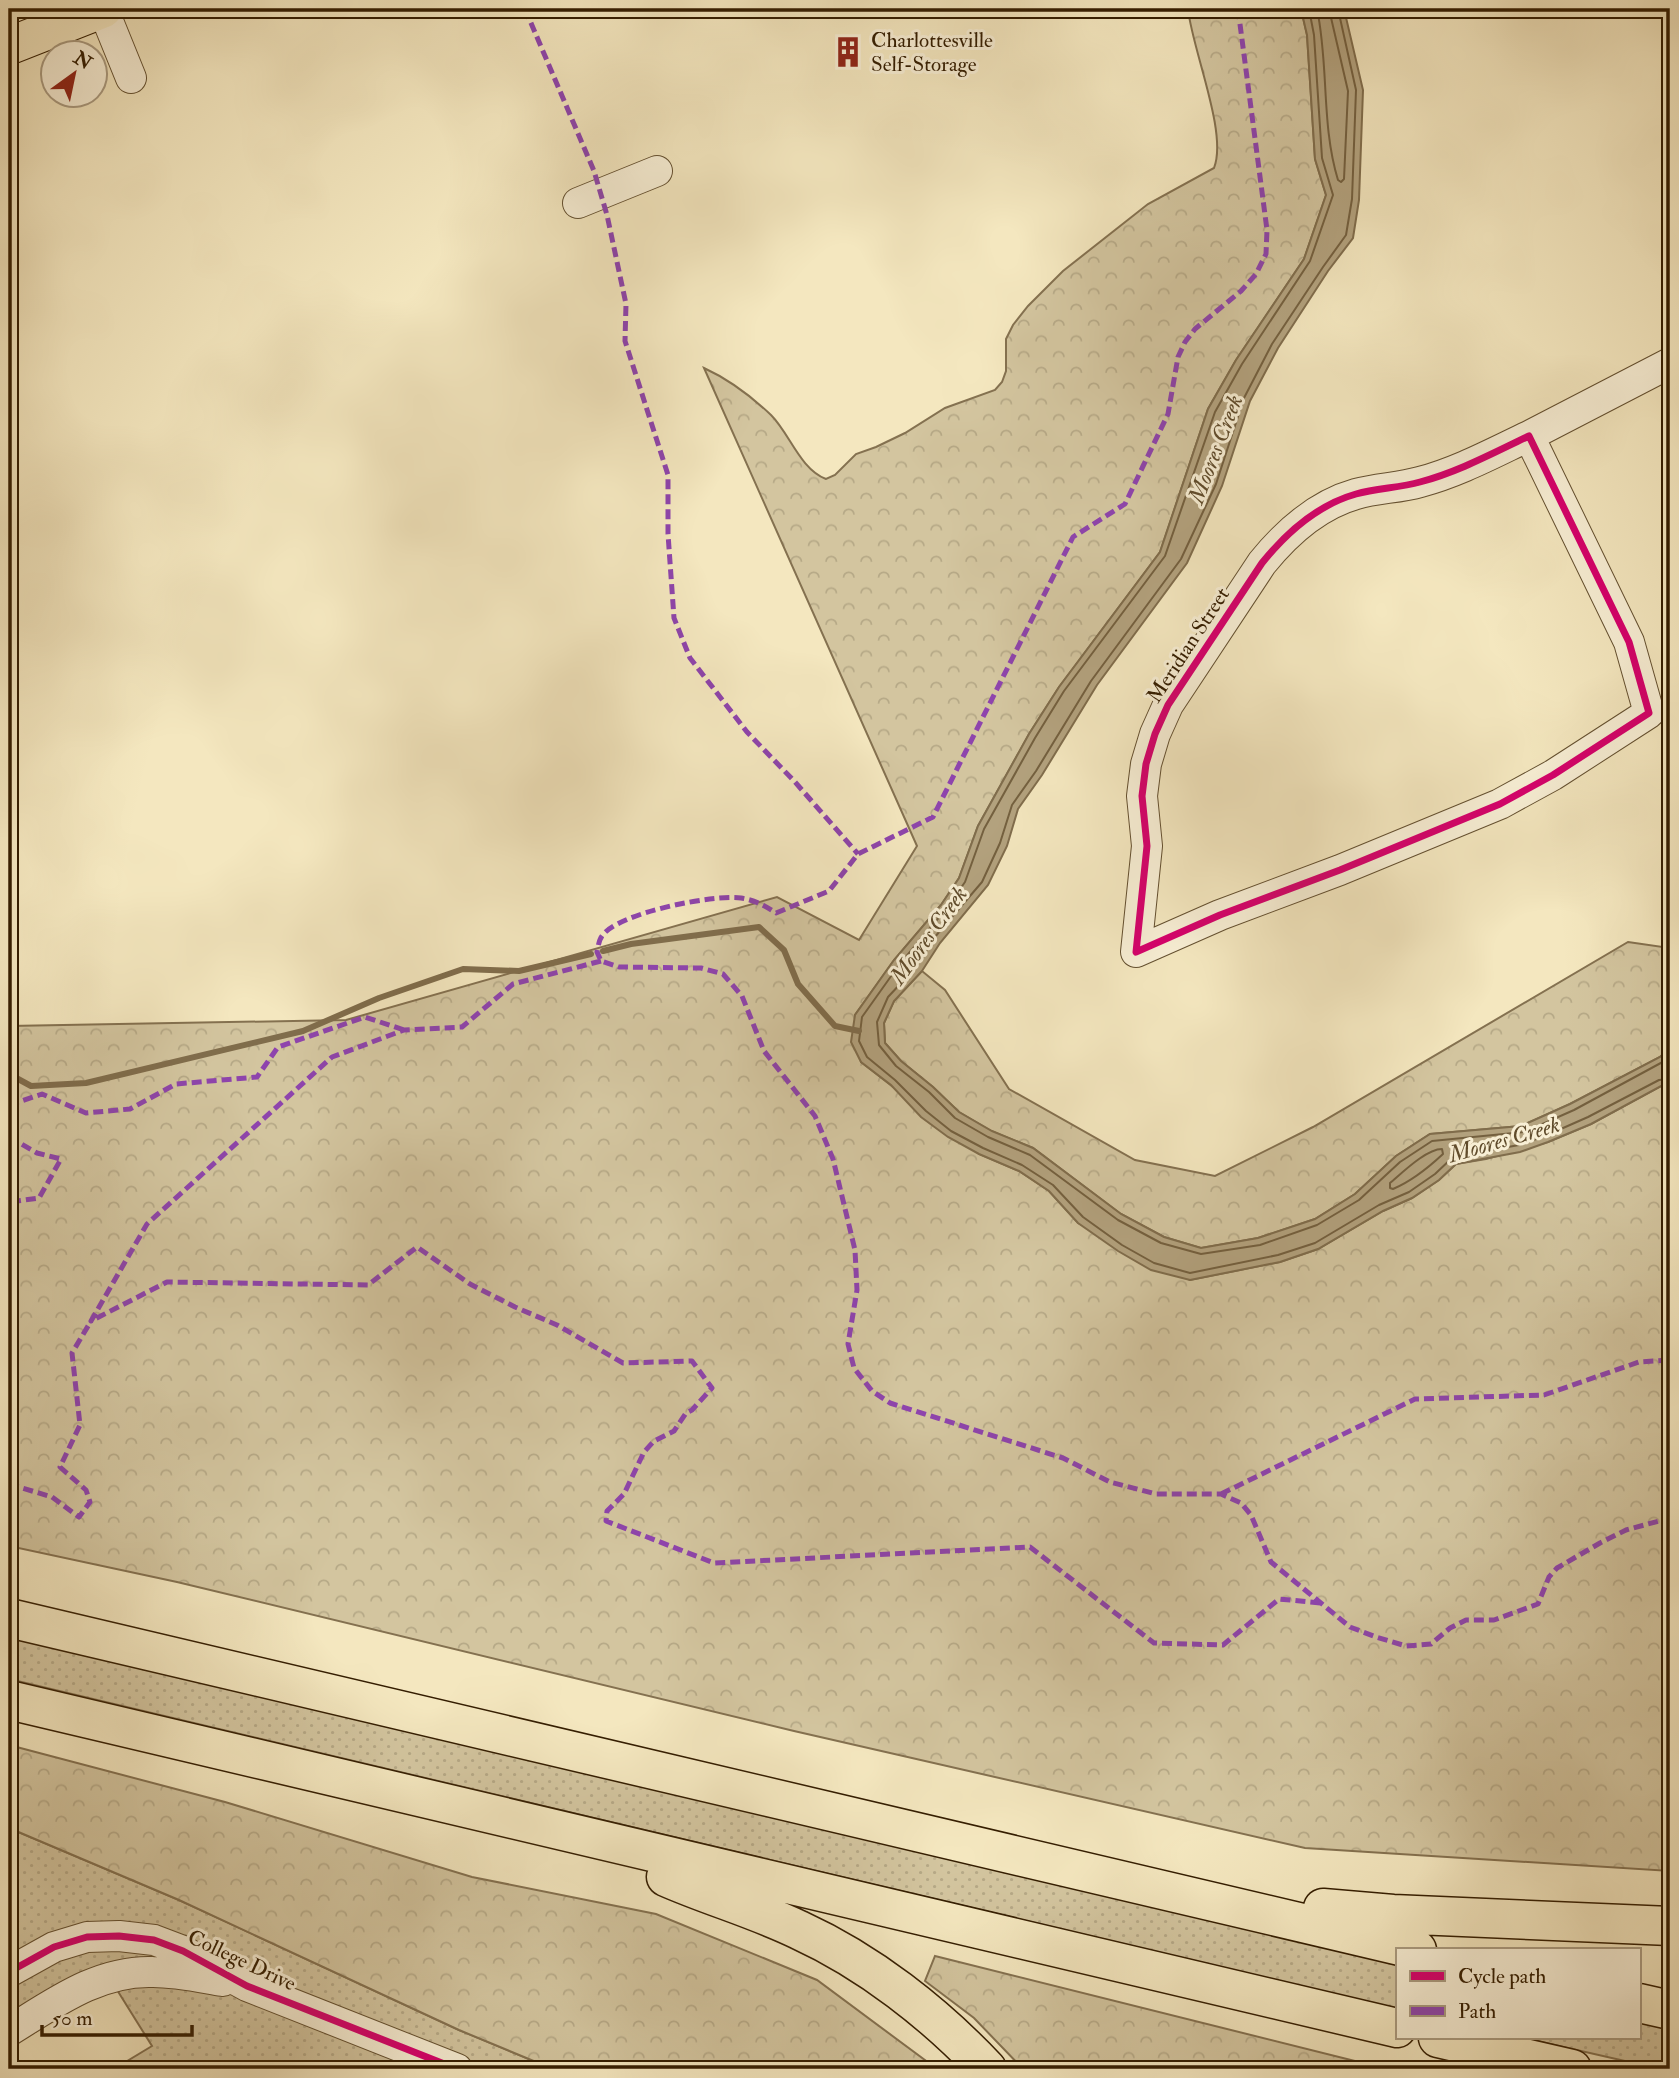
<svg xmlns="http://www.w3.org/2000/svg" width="1679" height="2078" viewBox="0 0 1679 2078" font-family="'IM FELL Double Pica',serif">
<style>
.grass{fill:url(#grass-dots);stroke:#847150;stroke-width:2}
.forest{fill:url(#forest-crowns);stroke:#847150;stroke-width:2}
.water{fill:#b3a27e;stroke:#806d4c;stroke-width:2}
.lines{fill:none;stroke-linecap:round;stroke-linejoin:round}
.shore{stroke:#74603f;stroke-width:2}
.stream{stroke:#806d4c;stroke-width:6}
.minor-casing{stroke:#645030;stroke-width:32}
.major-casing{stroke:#341d00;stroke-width:39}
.highway-casing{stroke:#341d00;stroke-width:41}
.minor{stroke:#f8efd5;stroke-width:30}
.major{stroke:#f4e7bf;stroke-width:37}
.highway{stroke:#f4e7bf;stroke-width:38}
.quiet{stroke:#8e44ad;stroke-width:5;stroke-dasharray:10 5;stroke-linecap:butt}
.cycleway-casing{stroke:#f8efd5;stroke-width:11}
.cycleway{stroke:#d6006c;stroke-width:7}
.labels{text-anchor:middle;stroke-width:6;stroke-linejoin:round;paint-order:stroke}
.poi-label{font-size:21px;fill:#341d00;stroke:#f8efd5;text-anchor:start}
.street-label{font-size:21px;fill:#341d00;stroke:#f8efd5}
.water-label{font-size:23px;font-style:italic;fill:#604c2c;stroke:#f8efd5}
</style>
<defs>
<pattern id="grass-dots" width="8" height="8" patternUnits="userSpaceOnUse" patternTransform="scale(1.75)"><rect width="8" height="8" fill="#d3c59f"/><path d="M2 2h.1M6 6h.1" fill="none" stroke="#b6a987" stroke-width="1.8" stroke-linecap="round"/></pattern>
<pattern id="forest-crowns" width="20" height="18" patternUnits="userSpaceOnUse" patternTransform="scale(1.75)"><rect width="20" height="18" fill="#d3c59f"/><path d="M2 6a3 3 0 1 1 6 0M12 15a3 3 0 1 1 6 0" fill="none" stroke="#b6a987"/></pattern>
</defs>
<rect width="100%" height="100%" fill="#f4e7bf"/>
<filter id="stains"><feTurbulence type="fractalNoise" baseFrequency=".00286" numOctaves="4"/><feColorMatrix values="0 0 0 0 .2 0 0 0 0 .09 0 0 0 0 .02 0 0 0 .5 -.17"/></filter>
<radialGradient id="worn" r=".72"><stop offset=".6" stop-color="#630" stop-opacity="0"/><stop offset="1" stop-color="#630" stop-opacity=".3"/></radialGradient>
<path class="grass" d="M9,1626L1397,1956V2009L9,1679Z
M9,1828L179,1900L459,2030L553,2069H114L152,2046L109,1977L9,2031Z
M1639,2012L1670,2019V2069H1660L1524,2038H1639Z"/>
<path class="forest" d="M1188,9H1301L1307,35L1315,159L1326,195L1304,259L1236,360L1208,409L1160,552L1059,687L1029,734L978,826L959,878L941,905L894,960L855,1015L861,1062L979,1154L1019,1171L1049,1191L1078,1223L1190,1280L1280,1262L1318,1249L1383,1211L1412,1198L1439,1180L1456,1164L1486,1159L1548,1142L1591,1124L1661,1086H1670V1871L1305,1848L794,1731L177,1582L9,1546V1026L346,1020L777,897L859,940L917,846L704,368C728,379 752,397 771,415C790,434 800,469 826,479L835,475L856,454L876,447L905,433L945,408L995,390L1002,382L1006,371V339L1013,325L1028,306L1063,271L1148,204L1214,168C1228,133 1192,49 1188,9Z
M1628,942L1670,948V1048L1660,1057L1570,1104L1521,1126L1430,1134L1396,1156L1355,1194L1315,1219L1258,1238L1201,1248L1164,1237L1121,1214L1033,1148L991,1131L959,1112L933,1087L901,1061L885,1043L884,1023L894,1001L922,971L945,990L1009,1089L1135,1160L1215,1176L1313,1127Z
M9,1745L225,1802L472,1877L656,1914L817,1980L937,2069H553L459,2030L179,1900L9,1828Z
M935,1956L1363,2063L1362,2069H1023L974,2018L925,1981Z"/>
<path class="water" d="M1301,9H1344L1363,90L1359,200L1353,238L1328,271L1278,348L1250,401L1222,486L1187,563L1097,685L1042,775L1018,809L1007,846L988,885L940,943L922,971L894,1001L884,1023L885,1043L901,1061L933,1087L959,1112L992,1131L1033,1148L1121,1214L1164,1237L1201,1248L1258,1238L1315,1219L1355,1194L1396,1156L1430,1134L1521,1126L1570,1104L1660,1057L1670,1048V1086H1661L1591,1124L1548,1142L1520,1152L1456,1164L1439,1180L1412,1198L1383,1211L1318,1249L1280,1262L1190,1280L1151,1270L1118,1251L1078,1223L1049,1191L1019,1171L979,1154L948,1137L921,1117L891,1085L861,1062L851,1042L855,1015L894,960L941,905L959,878L978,826L1029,734L1059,687L1160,552L1208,409L1236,360L1304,259L1326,195L1315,159L1307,35Z"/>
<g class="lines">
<path class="shore" d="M1309,9L1314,35L1322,158L1333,195L1310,261L1242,364L1215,412L1165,556L1064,691L1035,738L984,829L965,882L946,909L899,965L862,1017L859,1041L867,1057L895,1080L926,1111L951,1131L983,1148L1022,1165L1053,1185L1083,1217L1122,1245L1154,1263L1190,1273L1278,1255L1315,1243L1379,1205L1409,1192L1435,1174L1453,1157L1519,1145L1545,1136L1588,1117L1659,1080L1670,1079
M1317,9C1329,65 1321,125 1338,180L1341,182L1344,179L1348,91L1329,9
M1338,9L1356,90L1352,199L1346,235L1323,267L1272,344L1244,398L1216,484L1181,559L1091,681L1036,771L1012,805L1000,843L982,882L934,938L916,967L888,997L877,1022L879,1045L896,1066L929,1092L955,1118L988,1137L1030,1155L1118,1220L1161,1243L1201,1254L1260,1245L1317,1225L1359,1200L1400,1162L1432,1141L1524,1132L1574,1110L1670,1058
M1442,1149L1443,1154C1428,1168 1412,1181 1393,1189L1390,1188V1183C1402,1173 1426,1149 1442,1149Z"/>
<path class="stream" d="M603,951L631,944L759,927L784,950L798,984L835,1026L859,1031
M9,1074L31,1086L86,1083L303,1031L379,998L463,969L519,971L591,954"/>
<defs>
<path id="minor" d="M103,9L131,78
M578,203L657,171
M1529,436L1629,642L1649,713L1553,775L1500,804L1340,870L1220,915L1136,952L1147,846L1142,796L1146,764L1155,734L1168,705L1262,563C1287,532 1317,505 1356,494C1377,488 1399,488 1420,482C1458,472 1493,453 1529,436Z
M1529,436L1670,363
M9,1972L54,1947L87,1937L119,1936L154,1940L183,1951L247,1986L457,2069
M9,2031C53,2004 98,1970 153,1972C176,1972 199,1977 223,1981"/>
<path id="major" d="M9,46L103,9"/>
<path id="highway" d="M9,1618L1417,1950
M9,1700L1397,2028
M666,1877C709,1896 756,1909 799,1930C869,1962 934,2013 987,2069
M1323,1908L1393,1914L1670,1926
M1639,2003L1670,2010
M1438,2038L1572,2069"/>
</defs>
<use href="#minor" class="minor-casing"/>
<use href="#major" class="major-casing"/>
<use href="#highway" class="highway-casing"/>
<use href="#minor" class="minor"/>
<use href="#major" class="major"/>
<use href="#highway" class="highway"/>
<path class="quiet" d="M525,9L594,171L607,215L626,304L625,341L668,475V534L674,618L690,658L747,732L795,782L858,854
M1238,9L1267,230L1266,254L1256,274L1241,291L1195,329L1185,342L1178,357L1168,414L1125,504L1073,537L933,817L858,854L829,891L776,913C764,905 754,900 741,898C714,894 617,913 602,936C599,940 598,947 597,952L601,961L619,967L701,968L723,974L742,996L764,1051L815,1116L833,1159L855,1250L857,1290L848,1344L854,1368L872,1391L890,1403L1063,1458L1110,1482L1156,1494H1221L1241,1503L1251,1515L1271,1562L1350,1627L1376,1637L1406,1646L1431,1644L1450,1628L1466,1620H1494L1538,1604L1549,1577L1557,1568L1600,1543L1626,1530L1670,1518
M601,961L513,984L462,1027L404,1030L332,1057L147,1224L91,1321L167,1282L368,1285L417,1247L470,1284L515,1307L557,1325L623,1363L692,1361L712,1388L692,1410L686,1413L674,1431L654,1441L644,1452L624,1494L607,1511L606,1521L714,1563L1030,1547L1154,1643L1223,1645L1279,1599L1321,1603
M9,1105L42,1094L86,1113L130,1109L176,1084L257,1077L278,1047L365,1017L404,1030
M9,1137L37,1153L61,1159L39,1198L9,1202
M9,1484L52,1497L79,1517L90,1502L86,1490L60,1467L80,1425L72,1353L91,1321
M1221,1494L1415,1399L1544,1395L1639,1362L1670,1360"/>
<defs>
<path id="cycleway" d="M1529,436L1629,642L1649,713L1553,775L1500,804L1340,870L1220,915L1136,952L1147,846L1142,796L1146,764L1155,734L1168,705L1262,563C1287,532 1317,505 1356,494C1377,488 1399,488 1420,482C1458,472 1493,453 1529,436Z
M9,1972L54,1947L87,1937L119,1936L154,1940L183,1951L247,1986L457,2069"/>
</defs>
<use href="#cycleway" class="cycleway-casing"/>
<use href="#cycleway" class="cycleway"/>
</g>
<defs>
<symbol id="building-bare" viewBox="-9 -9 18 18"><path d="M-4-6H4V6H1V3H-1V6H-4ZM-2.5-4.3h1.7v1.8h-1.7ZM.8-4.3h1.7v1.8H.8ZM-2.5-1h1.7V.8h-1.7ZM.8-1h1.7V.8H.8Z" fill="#8f2418" stroke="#f8efd5" stroke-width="2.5" paint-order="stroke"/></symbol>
</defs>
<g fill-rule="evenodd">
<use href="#building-bare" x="826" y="30" width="44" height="44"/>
</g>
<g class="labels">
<g class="poi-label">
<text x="871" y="47">Charlottesville<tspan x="871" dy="24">Self-Storage</tspan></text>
</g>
<g class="street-label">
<text transform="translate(1188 645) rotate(-57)" y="7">Meridian Street</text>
<text transform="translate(242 1960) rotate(25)" y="7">College Drive</text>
</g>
<g class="water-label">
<text transform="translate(1215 449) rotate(-69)" y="8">Moores Creek</text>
<text transform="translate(928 935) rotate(-54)" y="8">Moores Creek</text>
<text transform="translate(1504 1139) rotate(-16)" y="8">Moores Creek</text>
</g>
</g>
<rect width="1679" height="2078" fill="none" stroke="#f4e7bf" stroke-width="35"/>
<rect x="10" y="10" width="1658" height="2057" fill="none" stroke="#341d00" stroke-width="3.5"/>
<rect x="18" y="18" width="1644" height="2043" fill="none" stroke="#341d00" stroke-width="2"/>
<rect x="1396" y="1948" width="245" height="91" fill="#f8efd5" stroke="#aa9b80" stroke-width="2"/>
<rect x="1410" y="1971" width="35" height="10" fill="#d6006c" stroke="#aa9b80" stroke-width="2"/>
<text x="1458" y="1983" font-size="21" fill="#341d00">Cycle path</text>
<rect x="1410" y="2006" width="35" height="10" fill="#8e44ad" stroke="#aa9b80" stroke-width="2"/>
<text x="1458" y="2018" font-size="21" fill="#341d00">Path</text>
<g transform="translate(74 74) rotate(33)"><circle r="33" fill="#f8efd5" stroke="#aa9b80" stroke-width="2"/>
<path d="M0-5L12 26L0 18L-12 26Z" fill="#8f2418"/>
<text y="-10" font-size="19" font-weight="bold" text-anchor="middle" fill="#341d00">N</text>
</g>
<path d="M42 2025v10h150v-10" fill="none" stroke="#341d00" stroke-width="3.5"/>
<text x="52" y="2025" font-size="21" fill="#341d00" stroke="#f8efd5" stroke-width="5" paint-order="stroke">50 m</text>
<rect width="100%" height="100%" filter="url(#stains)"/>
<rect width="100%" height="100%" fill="url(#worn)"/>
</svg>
